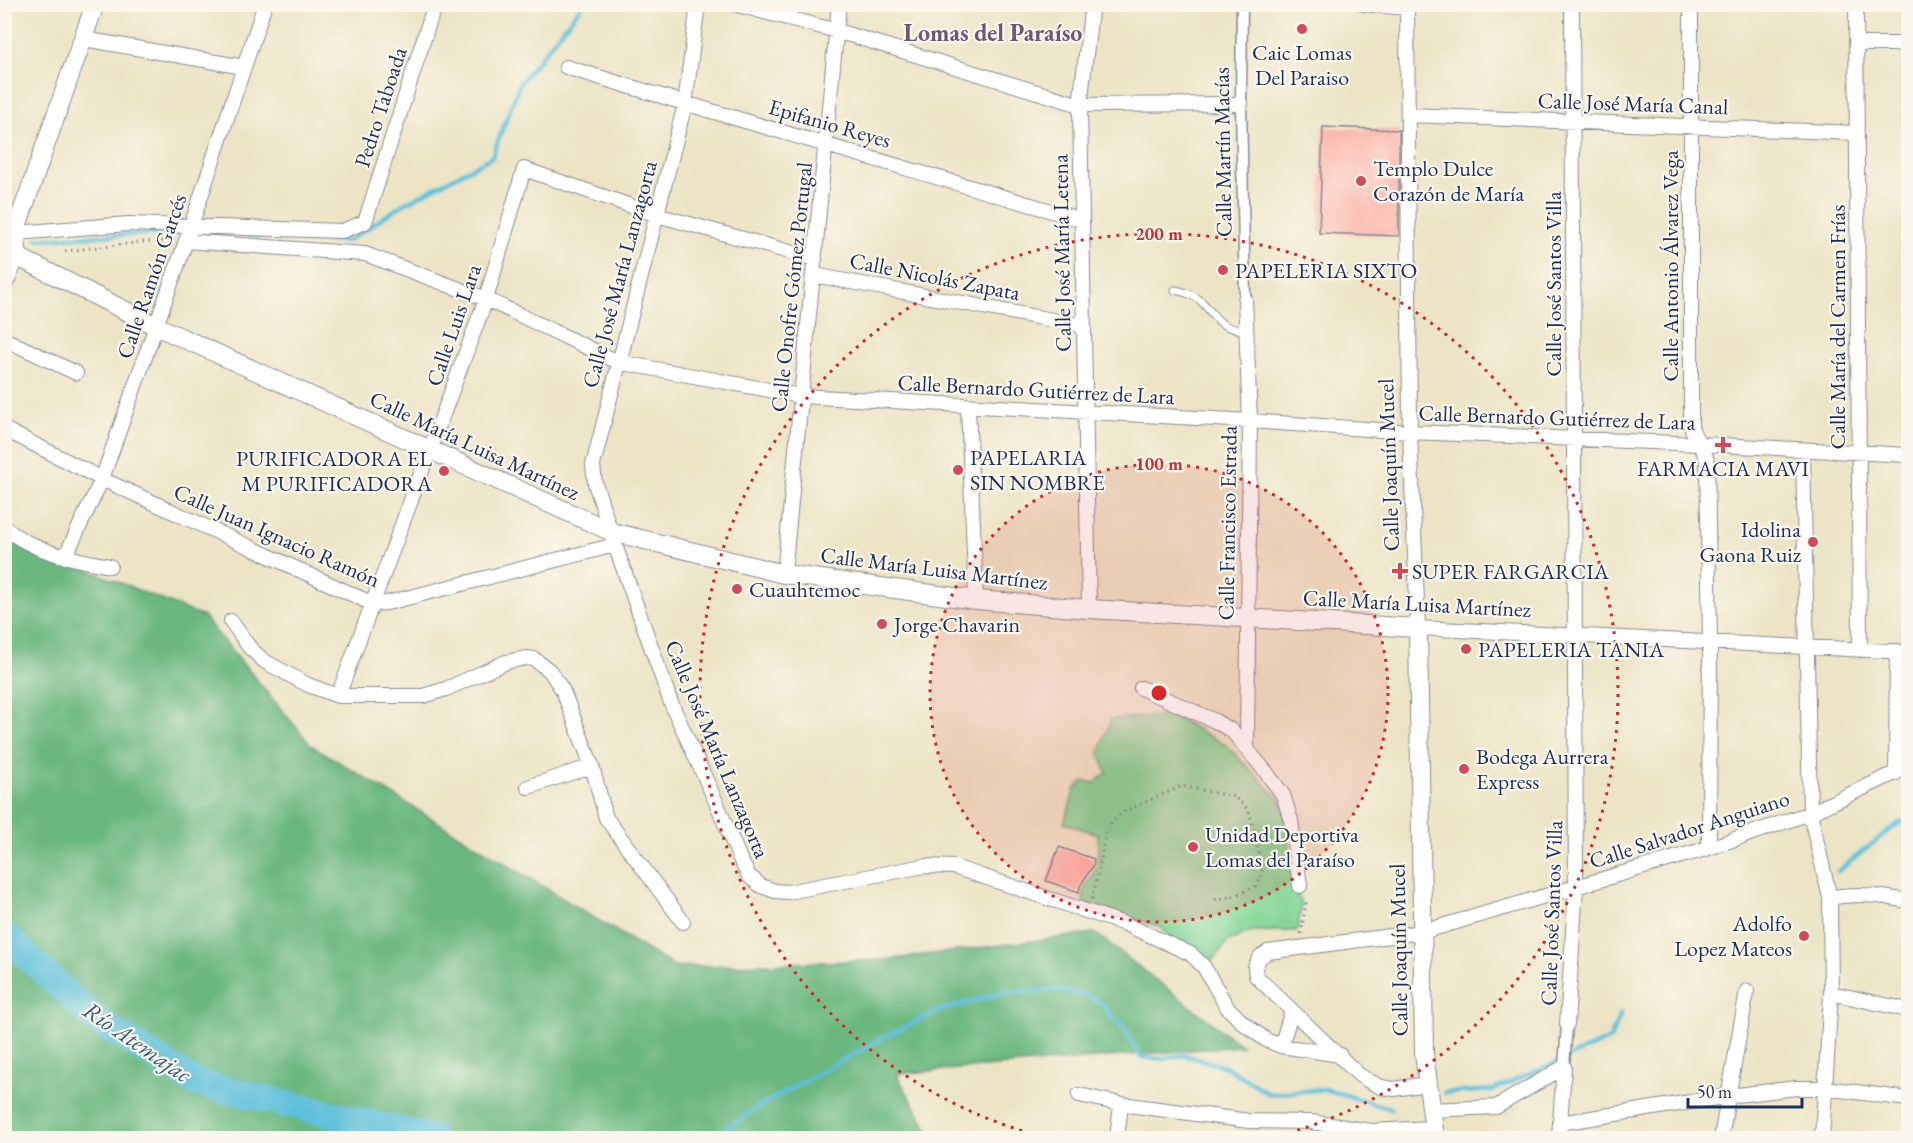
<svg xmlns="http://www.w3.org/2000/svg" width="1913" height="1143" viewBox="0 0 1913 1143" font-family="'EB Garamond',serif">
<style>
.green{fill:#84d696;stroke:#50827a;stroke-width:1.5}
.forest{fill:#6bb77f;stroke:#43736e;stroke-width:1.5}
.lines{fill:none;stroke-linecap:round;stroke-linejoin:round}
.stream{stroke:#5dc0dc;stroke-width:4.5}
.river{stroke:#5dc0dc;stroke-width:27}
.building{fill:#fca89e}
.service-casing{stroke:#848a92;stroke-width:9}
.pedestrian-casing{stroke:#848a92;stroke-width:13}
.minor-casing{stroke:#848a92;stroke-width:16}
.tertiary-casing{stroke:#848a92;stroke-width:20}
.path{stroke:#848a92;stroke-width:3;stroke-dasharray:1.5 4.5;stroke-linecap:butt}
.service{stroke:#fff;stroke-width:7}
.pedestrian{stroke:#fff;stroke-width:10}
.minor{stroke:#fff;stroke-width:14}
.tertiary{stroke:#fff;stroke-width:18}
.ring{fill:none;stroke:#d62828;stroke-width:3;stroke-dasharray:3 6}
.poi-dot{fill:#d1495b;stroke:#fbf7ec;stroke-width:2}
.labels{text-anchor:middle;stroke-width:4.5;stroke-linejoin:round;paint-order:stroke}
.poi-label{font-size:22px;fill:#1b2f5e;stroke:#fbf7ec;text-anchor:start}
.street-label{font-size:22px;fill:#1b2f5e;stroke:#fbf7ec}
.neighbourhood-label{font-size:24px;font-weight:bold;fill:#6a5974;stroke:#fbf7ec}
.water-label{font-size:24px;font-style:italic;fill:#2f5a84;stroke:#fbf7ec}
.centre{fill:#d62828;stroke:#fbf7ec;stroke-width:3}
.ring-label{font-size:18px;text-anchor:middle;font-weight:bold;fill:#d62828;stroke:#fbf7ec;stroke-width:4.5;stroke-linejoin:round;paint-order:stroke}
</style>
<rect width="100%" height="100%" fill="#fbf7ec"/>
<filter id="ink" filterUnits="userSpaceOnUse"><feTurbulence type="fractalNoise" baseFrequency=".0167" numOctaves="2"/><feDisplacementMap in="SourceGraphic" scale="12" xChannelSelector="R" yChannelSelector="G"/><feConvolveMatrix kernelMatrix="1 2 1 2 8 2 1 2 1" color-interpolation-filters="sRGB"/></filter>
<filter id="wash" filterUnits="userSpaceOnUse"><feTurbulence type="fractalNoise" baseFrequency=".008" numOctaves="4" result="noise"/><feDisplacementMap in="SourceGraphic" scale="24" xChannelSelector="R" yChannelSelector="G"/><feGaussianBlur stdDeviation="1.35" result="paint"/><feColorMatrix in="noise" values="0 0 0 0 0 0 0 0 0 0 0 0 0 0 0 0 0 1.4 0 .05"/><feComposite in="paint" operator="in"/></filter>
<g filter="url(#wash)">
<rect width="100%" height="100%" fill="#ece4c5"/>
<path class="green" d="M1173,716L1226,745L1283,803L1295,890L1302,904L1297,931H1252L1228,941L1213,960L1174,942L1161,927L1083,904L1084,889L1094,874L1098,859V834L1064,823L1075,789L1084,781L1094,783L1107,773L1099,752L1111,719Z"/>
<path class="forest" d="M4,535L204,617L311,745L675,967L885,960L1095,933L1242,1046L896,1074L933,1138H5Z"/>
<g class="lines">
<path class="stream" d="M249,235L348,241L402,205L492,157L520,83L580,8
M37,239L183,232
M1838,871L1900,822L1908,823
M1445,1093L1493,1090L1610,1039L1621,1013
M715,1138L721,1132L764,1104L884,1037L939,1011L1006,992L1057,990L1085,995L1104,1004L1109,1015L1120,1022L1141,1057L1160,1059L1184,1055L1226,1067L1269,1094L1325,1089L1392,1109"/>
<path class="river" d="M4,935L97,1021L196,1083L433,1138"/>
</g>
<g id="blocks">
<path class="building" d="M1323,127L1399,130V236L1319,233Z
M1059,847L1094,859L1093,866L1080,886L1079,892L1046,881Z"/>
</g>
</g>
<g filter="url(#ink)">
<use href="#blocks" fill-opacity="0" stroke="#848a92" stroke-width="1.5"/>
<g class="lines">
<defs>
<path id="service" d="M1175,290C1184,292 1193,294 1201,301C1218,318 1218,329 1246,330"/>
<path id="pedestrian" d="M1242,4L1241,104L1245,299
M1564,1067L1567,1024"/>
<path id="minor" d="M698,4L685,104L593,465L595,483L615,545L671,703L716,802L740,859L749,876L761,886L775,891L788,892L924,866L954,867L1125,924L1191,954L1204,967L1227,1007L1242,1022L1266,1040L1281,1046L1340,1055
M734,4L837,31L1080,105L1241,104
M1363,4L1407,8
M1407,4L1410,432L1418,628L1908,652
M1691,4V426C1694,438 1703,447 1707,460L1710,643L1709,848
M1856,4L1860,650
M84,39L244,67
M1857,44H1908
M566,67C737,120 910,169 1082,220
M1408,115L1857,133
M4,234L128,224L342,231L365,222L435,4
M186,241L365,254L486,299L618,362L801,396L1250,421L1410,432L1700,444L1908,455
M814,275L1084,326
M4,288L18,257
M1245,299L1250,421L1247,749
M4,339L76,373
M968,407L976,600
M4,429L102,479L373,604L387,603L615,545
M1803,450L1810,813L1830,898L1831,993L1822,1138
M4,527C32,552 74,559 110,566
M65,557L102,479L186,241L265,4
M784,574L839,4
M1089,609L1080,105L1092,4
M231,621L249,647L264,661L308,685L338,696H423L446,689L506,662L526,658L534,659L550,671L563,691L592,766L606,818L683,922
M1141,688L1215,721L1232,731L1266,772L1283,795L1291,820L1300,886
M338,696L486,299L524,169L657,215L815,259
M1896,773L1897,651
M528,787L592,766
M1830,898C1857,892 1881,896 1908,901
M1831,993L1908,1010
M1567,1024L1576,887L1572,4
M1281,1046L1292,1011
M1427,1084L1394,1089L1381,1087L1369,1081L1359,1075L1256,976L1255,967L1260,957L1268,952L1422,932L1709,848L1810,813L1908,767
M1079,1095L1121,1104L1249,1121L1311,1122L1371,1131
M1430,1110L1496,1107L1564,1067
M1560,1123L1728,1096L1797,1088H1826L1908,1099
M1117,1138L1121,1104
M1331,1138L1371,1131L1433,1128
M1559,1138L1564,1067
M1721,1138L1747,991"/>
<path id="tertiary" d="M95,4L15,232L18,257L156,326L612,532L784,574L976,600L1089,609L1418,628L1424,1053L1435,1138"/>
</defs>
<use href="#service" class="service-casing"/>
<use href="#pedestrian" class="pedestrian-casing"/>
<use href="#minor" class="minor-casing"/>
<use href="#tertiary" class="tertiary-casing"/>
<path class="path" d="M65,251L143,242L170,241
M1092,899L1100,867L1105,833L1113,820L1125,811L1182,786L1234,797L1249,810L1262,865L1261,879L1255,887L1231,897L1213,900
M1301,934L1306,903L1305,899"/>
<use href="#service" class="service"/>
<use href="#pedestrian" class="pedestrian"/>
<use href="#minor" class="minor"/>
<use href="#tertiary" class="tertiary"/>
</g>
</g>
<circle cx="1159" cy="693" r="229" fill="#d62828" fill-opacity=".12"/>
<g class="ring">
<circle cx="1159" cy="693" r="229"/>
<path d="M1048 1138A459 459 0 1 1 1270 1138"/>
</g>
<g class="poi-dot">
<circle cx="1302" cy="29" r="6"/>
<circle cx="1361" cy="181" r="6"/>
<circle cx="1223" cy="270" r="6"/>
<path d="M1720 436h6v6h6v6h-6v6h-6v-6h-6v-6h6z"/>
<circle cx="958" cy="470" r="6"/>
<circle cx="444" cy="471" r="6"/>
<circle cx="1813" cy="542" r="6"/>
<path d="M1397 562h6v6h6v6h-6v6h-6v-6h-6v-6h6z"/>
<circle cx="737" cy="589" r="6"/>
<circle cx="882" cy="624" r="6"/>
<circle cx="1466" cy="649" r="6"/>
<circle cx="1464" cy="769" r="6"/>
<circle cx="1193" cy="847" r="6"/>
<circle cx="1804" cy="936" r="6"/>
</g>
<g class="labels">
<g class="poi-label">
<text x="1302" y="60" text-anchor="middle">Caic Lomas<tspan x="1302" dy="25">Del Paraiso</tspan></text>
<text x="1373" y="176">Templo Dulce<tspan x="1373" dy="25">Corazón de María</tspan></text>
<text x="1235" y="278">PAPELERIA SIXTO</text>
<text x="970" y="465">PAPELARIA<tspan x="970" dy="25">SIN NOMBRE</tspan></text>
<text x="432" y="466" text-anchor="end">PURIFICADORA EL<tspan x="432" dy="25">M PURIFICADORA</tspan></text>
<text x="1723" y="476" text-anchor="middle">FARMACIA MAVI</text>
<text x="1801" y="537" text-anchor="end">Idolina<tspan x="1801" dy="25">Gaona Ruiz</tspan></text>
<text x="1412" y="579">SUPER FARGARCIA</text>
<text x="749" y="597">Cuauhtemoc</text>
<text x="894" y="632">Jorge Chavarin</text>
<text x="1478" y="657">PAPELERIA TANIA</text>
<text x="1476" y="764">Bodega Aurrera<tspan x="1476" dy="25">Express</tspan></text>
<text x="1205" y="842">Unidad Deportiva<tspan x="1205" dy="25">Lomas del Paraíso</tspan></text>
<text x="1792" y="931" text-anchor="end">Adolfo<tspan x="1792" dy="25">Lopez Mateos</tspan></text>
</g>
<g class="street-label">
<text transform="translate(1633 103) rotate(2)" y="8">Calle José María Canal</text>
<text transform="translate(380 107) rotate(-72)" y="8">Pedro Taboada</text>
<text transform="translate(830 123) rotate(16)" y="8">Epifanio Reyes</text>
<text transform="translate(1222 152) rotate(-91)" y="8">Calle Martín Macías</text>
<text transform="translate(1061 253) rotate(-91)" y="8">Calle José María Letena</text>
<text transform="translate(1670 266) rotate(-90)" y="8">Calle Antonio Álvarez Vega</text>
<text transform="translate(619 274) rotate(-75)" y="8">Calle José María Lanzagorta</text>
<text transform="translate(151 276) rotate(-71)" y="8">Calle Ramón Garcés</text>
<text transform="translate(935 276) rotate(11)" y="8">Calle Nicolás Zapata</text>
<text transform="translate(1553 284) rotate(-90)" y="8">Calle José Santos Villa</text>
<text transform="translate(791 287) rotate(-84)" y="8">Calle Onofre Gómez Portugal</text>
<text transform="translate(453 325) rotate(-71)" y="8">Calle Luis Lara</text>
<text transform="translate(1837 327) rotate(-90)" y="8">Calle María del Carmen Frías</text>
<text transform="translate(1036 389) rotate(3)" y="8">Calle Bernardo Gutiérrez de Lara</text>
<text transform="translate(1557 417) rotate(2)" y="8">Calle Bernardo Gutiérrez de Lara</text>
<text transform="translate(475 445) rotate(25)" y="8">Calle María Luisa Martínez</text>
<text transform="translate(1388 465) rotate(-92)" y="8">Calle Joaquín Mucel</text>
<text transform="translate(1227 523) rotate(-89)" y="8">Calle Francisco Estrada</text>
<text transform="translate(277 535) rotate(24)" y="8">Calle Juan Ignacio Ramón</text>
<text transform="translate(934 568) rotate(7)" y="8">Calle María Luisa Martínez</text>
<text transform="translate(1417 603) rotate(3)" y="8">Calle María Luisa Martínez</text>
<text transform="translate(718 749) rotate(67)" y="8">Calle José María Lanzagorta</text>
<text transform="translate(1689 829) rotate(-18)" y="8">Calle Salvador Anguiano</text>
<text transform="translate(1551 913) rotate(-88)" y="8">Calle José Santos Villa</text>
<text transform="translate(1398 950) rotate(-91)" y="8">Calle Joaquín Mucel</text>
</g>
<g class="neighbourhood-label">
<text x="993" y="41">Lomas del Paraíso</text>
</g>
<g class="water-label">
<text transform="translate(137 1042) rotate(34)" y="8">Río Atemajac</text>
</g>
</g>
<circle cx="1159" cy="693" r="9" class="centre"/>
<g class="ring-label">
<text x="1159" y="240">200 m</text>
<text x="1159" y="470">100 m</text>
</g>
<rect width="1913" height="1143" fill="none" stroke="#fbf7ec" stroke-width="24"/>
<path d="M1688 1098v9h114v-9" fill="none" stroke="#1b2f5e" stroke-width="3"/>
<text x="1697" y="1098" font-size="18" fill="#1b2f5e" stroke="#fbf7ec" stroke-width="4.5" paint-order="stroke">50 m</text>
</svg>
